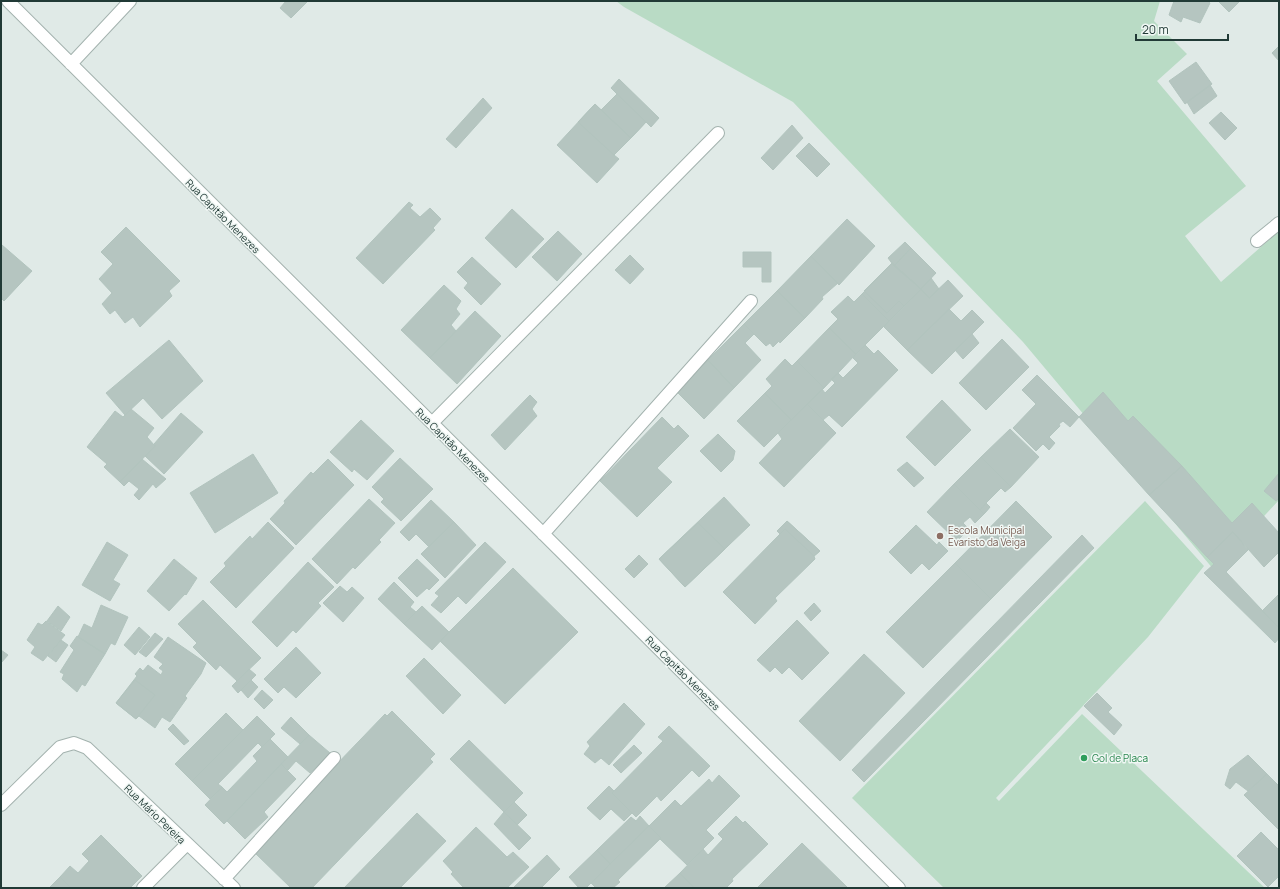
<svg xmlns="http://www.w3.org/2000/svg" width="1280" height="889" viewBox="0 0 1280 889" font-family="Manrope,sans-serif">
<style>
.green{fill:#b9dbc5}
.building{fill:#b5c5c0;stroke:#b2c4be}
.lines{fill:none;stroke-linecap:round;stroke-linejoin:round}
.minor-casing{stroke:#a3b2ae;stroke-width:14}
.minor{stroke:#fff;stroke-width:12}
.education-dot{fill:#8d6e63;stroke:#f0f7f4;stroke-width:1.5}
.leisure-dot{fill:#2e9e5b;stroke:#f0f7f4;stroke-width:1.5}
.labels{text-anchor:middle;stroke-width:3;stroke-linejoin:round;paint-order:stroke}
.street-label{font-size:10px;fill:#213a36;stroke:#f0f7f4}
.education-label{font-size:10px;fill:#785e54;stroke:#f0f7f4;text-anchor:start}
.leisure-label{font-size:10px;fill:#27864d;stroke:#f0f7f4;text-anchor:start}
</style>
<rect width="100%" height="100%" fill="#e0eae7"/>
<path class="green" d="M616,1H1160L1154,21L1187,54L1157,81L1246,186L1185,236L1221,282L1279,231V500L1214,570L1023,342L903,218L793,102L624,7Z
M1145,501L1204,566L1148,637L996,798L999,801L1082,714L1265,888H944L852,798Z"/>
<path class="building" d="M286,1H308L291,18L280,8Z
M1174,1H1208L1210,3L1200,23L1183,17L1181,22L1169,15Z
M1218,1H1240L1229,12Z
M1279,46V61L1272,53Z
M1196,62L1212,84L1185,104L1169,81Z
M619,79L659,118L651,127L646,122L631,138L614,155L619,159L597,183L557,145L595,104L601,110L617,94L611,88Z
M1210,85L1217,96L1194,114L1187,102Z
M617,94L646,122L631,138L601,110Z
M483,98L492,108L456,148L446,139Z
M595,104L631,138L614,155L578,122Z
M1221,112L1237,128L1225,140L1209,123Z
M792,125L803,138L773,170L761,158Z
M809,143L830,164L817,177L796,156Z
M409,202L413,205L410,208L420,217L430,208L441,219L433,228L435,230L383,284L356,258Z
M512,209L544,239L516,268L485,238Z
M847,219L875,246L839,285L811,256Z
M126,227L180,281L169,291L172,296L140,327L133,317L125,323L115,310L110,314L102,304L112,293L99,279L113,264L101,252Z
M558,231L582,254L557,281L532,257Z
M905,242L911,248L894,266L888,258Z
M2,245L32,271L4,301L2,299L1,300V246Z
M911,248L936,273L921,289L894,266Z
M743,252H771V282H762V267H743Z
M630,255L644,269L630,284L615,270Z
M811,256L838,283L822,297L823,299L805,318L777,291Z
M472,257L501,284L481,305L464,288L468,283L457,272Z
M892,263L921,289L904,306L899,301L887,313L864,291Z
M892,263L921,289L889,321L862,294Z
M931,278L939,289L929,298L921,289Z
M948,280L963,296L907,350L884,327L921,289L929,298Z
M444,285L461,301L456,309L460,314L451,325L456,331L430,358L401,330Z
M777,291L805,318L780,343L779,341L773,347L770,343L766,346L744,324Z
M862,294L889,321L856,354L829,328L838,319L831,312L848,296L854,302Z
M949,309L961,321L972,310L984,322L932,374L907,350Z
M475,311L501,336L457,384L430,358Z
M744,324L754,334L745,343L761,360L734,388L708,360Z
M829,328L856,354L824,388L797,361Z
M972,334L979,343L963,359L955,350Z
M1002,339L1029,367L986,410L959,383Z
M169,340L203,381L162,419L143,398L125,415L106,393Z
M865,345L874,354L878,350L898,370L842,427L829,415L823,420L807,404L822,389L825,393L835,383L831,379L838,373L843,378L858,363L853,358Z
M785,359L792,366L797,361L824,388L791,420L765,393L772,386L766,379Z
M708,360L734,388L704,419L677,392Z
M1037,375L1079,417L1070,427L1063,421L1059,424L1060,426L1049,437L1055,443L1049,450L1043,444L1036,451L1013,428L1036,404L1022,390Z
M1103,392L1128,421L1133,416L1182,466L1149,495L1079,417Z
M765,393L791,420L764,447L737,421Z
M530,395L537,402L532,409L537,416L505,450L491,435Z
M942,400L971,430L935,466L906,437Z
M807,404L836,433L784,487L759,463L782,439L778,433Z
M131,409L154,428L147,437L155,446L120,482L104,467L107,464L87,447L115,411L123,417Z
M181,413L203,432L164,474L145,456L155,446L154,444Z
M662,417L674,429L678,425L689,436L657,468L672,482L637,517L600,481Z
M361,420L394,451L367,480L354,469L352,472L330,452Z
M1010,429L1039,457L1011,487L981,457Z
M718,434L735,451L733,460L721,472L700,451Z
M253,454L278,493L215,533L190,493Z
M981,457L1011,487L1005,492L1001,488L986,503L990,507L984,514L954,484Z
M400,458L433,489L401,521L381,502L384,499L372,487Z
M142,459L166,479L156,488L153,484L139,500L134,495L139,489L129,481L124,486L120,482Z
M328,459L354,485L296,545L270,519L285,503L284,501L311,472L313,474Z
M907,462L924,478L914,487L897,470Z
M1182,466L1232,523L1252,503L1279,533V552L1264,567L1233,532L1207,557L1149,495Z
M1279,473V498L1276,501L1264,491Z
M954,484L984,514L975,523L970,517L963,523L969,529L957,541L927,512Z
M724,497L750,525L685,587L659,559Z
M369,499L395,523L379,540L381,542L355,569L353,567L337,584L312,559Z
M431,500L454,522L429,547L416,534L409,541L400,532Z
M1016,501L1052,537L991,599L955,563Z
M986,503L990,507L984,514L980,510Z
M787,521L820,551L814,556L785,529L780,534L777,531Z
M787,521L820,551L814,556L815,559L775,598L777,601L755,624L723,592L780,534L777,531Z
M268,522L294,548L236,608L210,582L226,566L224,563L250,536L252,539Z
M454,522L476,545L445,578L421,554Z
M698,523L725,549L685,587L659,559Z
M916,525L937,545L939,542L948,551L929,570L922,563L911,574L889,552Z
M1233,532L1248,550L1226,572L1279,628V638L1275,643L1204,573L1214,564L1207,557Z
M1082,535L1094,548L864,782L852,770Z
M107,542L128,555L113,580L120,584L110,601L82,585Z
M485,542L506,562L466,604L458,596L441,613L431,605L439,596L435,593Z
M639,555L648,564L634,578L625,569Z
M174,559L197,578L186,595L185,594L169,611L147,591Z
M417,559L439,580L429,590L427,588L417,597L398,578Z
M308,562L334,587L318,603L321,606L296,633L293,630L277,647L252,622Z
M955,563L991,599L923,668L886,632Z
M513,568L578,632L505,704L440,641Z
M394,582L414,602L410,607L416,612L404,624L378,599Z
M340,586L347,592L352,587L364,598L343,622L323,603Z
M1279,594V628L1262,611Z
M203,600L261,658L237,681L220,665L216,670L193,647L197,643L178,624Z
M814,603L821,611L811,621L804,613Z
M101,605L128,617L115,645L111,643L105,654L78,637L84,624L92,628Z
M58,606L70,617L61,631L47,621Z
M422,606L449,632L432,650L404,624Z
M797,620L829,653L802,680L789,667L782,674L775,667L770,672L757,660Z
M46,621L65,635L43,661L31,653L35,647L27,640L38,623L42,625Z
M139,627L150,637L135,655L124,645Z
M155,633L163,639L146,657L139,652Z
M77,636L105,654L85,686L82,684L77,692L62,679L64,674L60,672L74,650L70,646Z
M168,637L206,663L201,674L185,696L187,698L170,722L162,717L155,728L139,716L136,719L116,703L137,676L135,674L140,668L143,671L148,665L161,675L163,671L159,668L163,664L154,657Z
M61,640L68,645L56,662L48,656Z
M296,647L321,673L296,698L284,687L278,693L264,679Z
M1,650L8,655L1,663Z
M864,654L905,693L840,761L799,721Z
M424,658L461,695L443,714L406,676Z
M249,669L256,675L238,693L232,686Z
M135,680L155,695L136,719L116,703Z
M251,680L258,687L248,698L241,690Z
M262,690L273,700L264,709L254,699Z
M1097,693L1112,708L1108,712L1122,725L1114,735L1084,706Z
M624,703L645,724L609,765L601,758L595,763L584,754L590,746L587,742Z
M392,711L435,754L430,759L433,762L312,888H291L255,853L260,849L258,846L385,714L387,716Z
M226,713L243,730L192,781L175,764Z
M257,716L275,734L262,747L258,743L218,784L222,787L210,799L192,781Z
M291,717L309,735L300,744L281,728Z
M173,724L189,741L184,745L168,729Z
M669,726L710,766L699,777L692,770L661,801L657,796L636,817L612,793L663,741L658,737Z
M309,735L330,753L310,773L296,761L288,770L281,764Z
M270,739L288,757L224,824L205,805L222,787L227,792L257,761L253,756Z
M469,740L523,793L504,812L450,759Z
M634,745L642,753L621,773L613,765Z
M1248,755L1267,774L1248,791L1236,782L1230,789L1225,785L1230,769Z
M281,764L296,779L264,812L268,817L245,839L227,821Z
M1267,774L1279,786V830L1244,795Z
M719,775L740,796L706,830L714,838L687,865L660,839L661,838L649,826L675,800L681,806L709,779L712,783Z
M609,786L614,791L612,793L632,813L624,821L611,809L600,820L587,808Z
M514,802L527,815L517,825L504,812Z
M504,812L531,838L519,850L494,824Z
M417,813L446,841L400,888H344Z
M640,816L649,826L610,864L597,850L631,817L636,821Z
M736,816L743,823L745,821L768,844L732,879L733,881L726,888H694L680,873L703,849L708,855L723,839L718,834Z
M649,826L661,838L618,880L620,882L613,888H596L591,883Z
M476,827L507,857L513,852L529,867L507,888H462L463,887L451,874L453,872L443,861Z
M1261,832L1279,850V876L1268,887L1237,856Z
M101,835L142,876L130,888H71L60,877L70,866L78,873L89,861L82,854Z
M802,843L848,888H757Z
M597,850L610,864L586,888H579L569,877Z
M547,855L560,869L541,888H513Z
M680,873L693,887L691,888H664Z
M60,877L71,888H49Z"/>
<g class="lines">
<defs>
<path id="minor" d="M8,1L899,888
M71,64L130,1
M1257,241L1279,223
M432,423L718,133
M543,534L751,301
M1,805L60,747L74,743L87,748L234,888
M224,879L334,758
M143,888L187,844"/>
</defs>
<use href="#minor" class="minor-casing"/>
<use href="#minor" class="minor"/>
</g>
<circle class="education-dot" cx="940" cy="536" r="4"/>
<circle class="leisure-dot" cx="1084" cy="758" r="4"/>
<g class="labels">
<g class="street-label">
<text transform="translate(223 216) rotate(45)" y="4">Rua Capitão Menezes</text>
<text transform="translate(453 445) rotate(45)" y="4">Rua Capitão Menezes</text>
<text transform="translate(683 673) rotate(45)" y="4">Rua Capitão Menezes</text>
<text transform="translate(155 814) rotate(44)" y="4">Rua Mário Pereira</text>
</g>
<g class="education-label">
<text x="948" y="534">Escola Municipal<tspan x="948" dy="12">Evaristo da Veiga</tspan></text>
</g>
<g class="leisure-label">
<text x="1092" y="762">Gol de Placa</text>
</g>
</g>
<rect width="1280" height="889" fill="none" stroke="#213a36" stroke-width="4"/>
<path d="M1136 34v6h92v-6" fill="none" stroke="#213a36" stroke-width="2"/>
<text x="1142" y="34" font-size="12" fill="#213a36" stroke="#f0f7f4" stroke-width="3" paint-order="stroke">20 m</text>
</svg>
